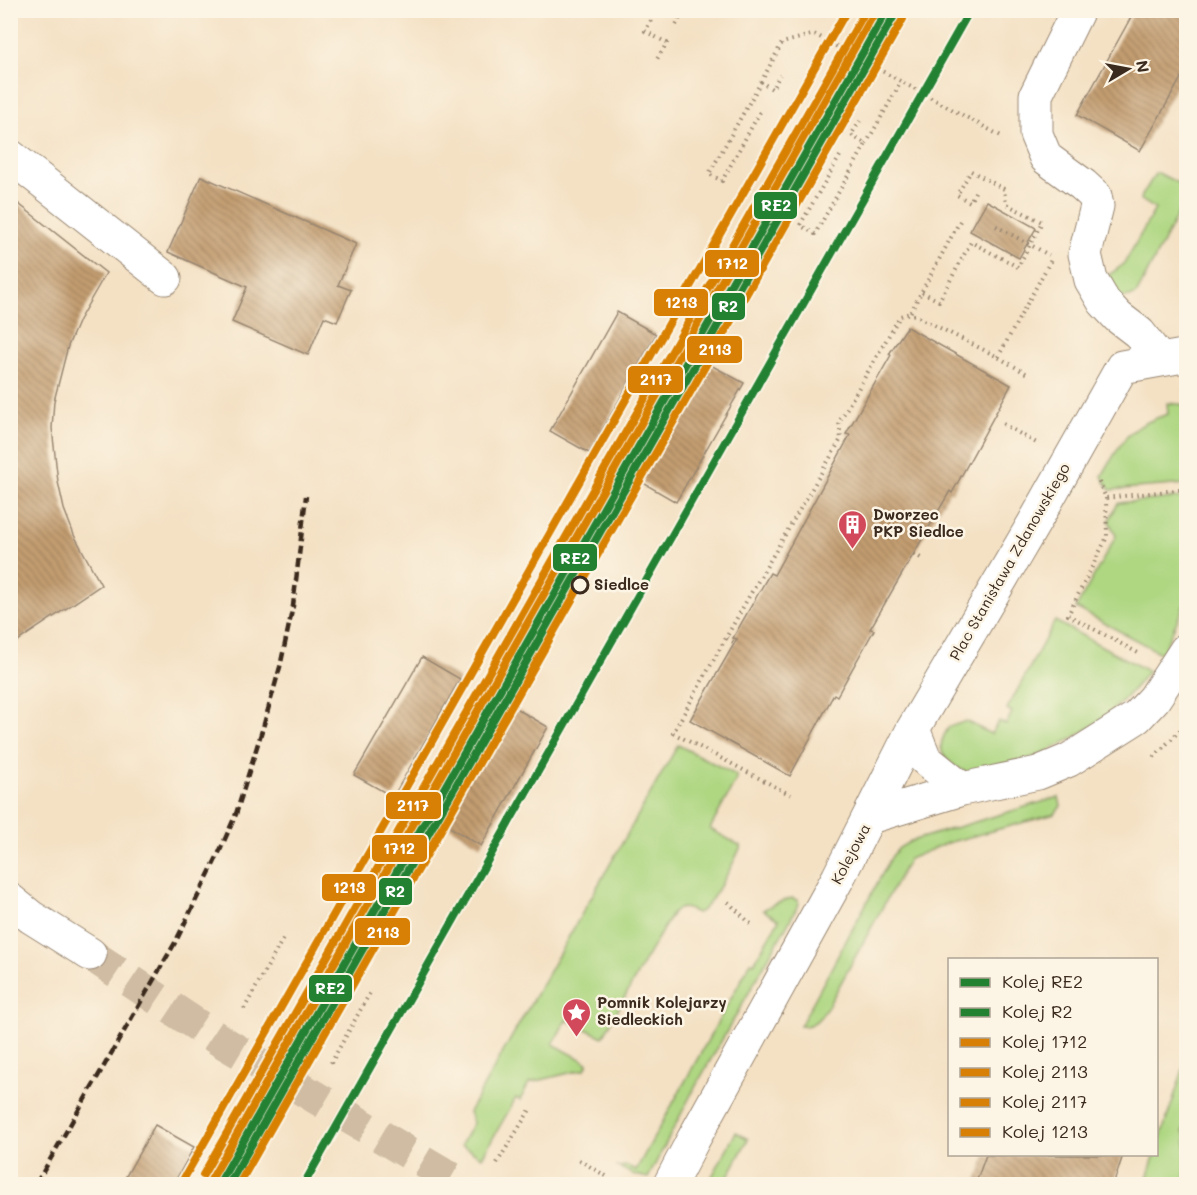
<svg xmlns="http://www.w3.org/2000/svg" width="1197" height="1195" viewBox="0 0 1197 1195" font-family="Mali,sans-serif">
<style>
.green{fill:#afd782;stroke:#758050;stroke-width:1.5}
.building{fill:url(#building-back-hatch)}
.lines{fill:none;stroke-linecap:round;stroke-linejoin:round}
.minor-tunnel{stroke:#cfbca3;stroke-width:33;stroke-dasharray:33 16;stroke-linecap:butt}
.minor-casing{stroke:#988671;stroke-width:35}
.path{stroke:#988671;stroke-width:4;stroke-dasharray:1.5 4.5;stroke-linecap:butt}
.minor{stroke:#fff;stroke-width:33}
.rail{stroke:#3b2a1e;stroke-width:4.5;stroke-dasharray:9 4.5;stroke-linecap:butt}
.rail-1-casing{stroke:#fcf5e5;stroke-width:12}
.rail-2-casing{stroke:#fcf5e5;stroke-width:12}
.rail-3-casing{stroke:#fcf5e5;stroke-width:12}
.rail-4-casing{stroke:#fcf5e5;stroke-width:12}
.rail-5-casing{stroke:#fcf5e5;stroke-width:12}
.rail-6-casing{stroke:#fcf5e5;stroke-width:12}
.rail-1{stroke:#238132;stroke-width:8}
.rail-2{stroke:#238132;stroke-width:8}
.rail-3{stroke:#d88006;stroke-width:8}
.rail-4{stroke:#d88006;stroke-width:8}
.rail-5{stroke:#d88006;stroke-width:8}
.rail-6{stroke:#d88006;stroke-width:8}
.stop-dot{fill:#fcf5e5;stroke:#3b2a1e;stroke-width:3}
.labels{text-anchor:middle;stroke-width:5;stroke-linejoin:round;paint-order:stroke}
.poi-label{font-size:15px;font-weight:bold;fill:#3b2a1e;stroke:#fcf5e5;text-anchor:start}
.street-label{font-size:15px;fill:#3b2a1e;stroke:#fcf5e5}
.stop-label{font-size:15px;font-weight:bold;fill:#3b2a1e;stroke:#fcf5e5;text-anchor:start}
.line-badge{stroke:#fcf5e5;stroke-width:2}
.badge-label{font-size:16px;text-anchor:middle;font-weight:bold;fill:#fff}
</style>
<defs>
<pattern id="building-back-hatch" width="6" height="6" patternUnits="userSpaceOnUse" patternTransform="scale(1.5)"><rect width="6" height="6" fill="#c39d71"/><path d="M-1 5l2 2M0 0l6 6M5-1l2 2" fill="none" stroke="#a0805c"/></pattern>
</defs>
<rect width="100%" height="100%" fill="#fcf5e5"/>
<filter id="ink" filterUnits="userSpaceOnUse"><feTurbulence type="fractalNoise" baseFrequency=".0167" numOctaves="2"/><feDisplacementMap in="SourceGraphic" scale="12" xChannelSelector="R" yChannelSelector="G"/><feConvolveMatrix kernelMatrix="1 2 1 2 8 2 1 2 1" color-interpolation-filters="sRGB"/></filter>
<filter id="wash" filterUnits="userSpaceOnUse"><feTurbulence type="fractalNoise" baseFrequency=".008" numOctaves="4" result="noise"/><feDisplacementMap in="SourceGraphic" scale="24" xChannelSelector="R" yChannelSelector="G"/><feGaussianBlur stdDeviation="1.35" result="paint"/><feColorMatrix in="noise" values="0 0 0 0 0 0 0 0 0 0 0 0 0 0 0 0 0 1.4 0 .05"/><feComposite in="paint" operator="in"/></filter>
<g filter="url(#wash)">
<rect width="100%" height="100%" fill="#f4e1c4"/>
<path class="green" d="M1158,173L1186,187V198L1137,293C1122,305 1112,291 1102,280L1124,264L1155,209L1140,199L1155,174Z
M1167,403L1186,405V484L1110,490L1102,476C1124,439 1125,428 1168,414Z
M1186,497V601L1162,654L1076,608L1116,536L1109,521L1118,503Z
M1055,621L1148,671C1135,688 1121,704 1104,717C1073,742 1010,773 970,772C962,772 956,767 950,762C936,751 941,739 949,727L966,721L991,734L999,721L1006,725L1012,712L1007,709Z
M678,745L736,775V780L710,829L741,846C735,860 710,910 697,913C689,908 680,906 673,912L645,960L603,1037L566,1020L553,1044L588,1063L585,1069L529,1083L520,1100L516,1098L482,1157L461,1145L473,1123L469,1112Z
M1059,797L1061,806L1055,814L947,843L909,859L827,1008C820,1018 814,1027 800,1026L892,856L899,848L911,841Z
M792,898L797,900L799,904L693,1091L648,1178L635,1175L618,1167L627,1166L636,1170L751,962L754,963L779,920L763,910L774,904Z
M1186,1061V1121L1183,1132L1186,1133V1184H1145Z
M736,1132L748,1139L724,1184H708Z"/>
<g id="blocks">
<path class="building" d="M1135,10H1186V69L1140,151L1077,115Z
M201,176L356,244L338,285L351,290L337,322L324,317L308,355L232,322L247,287L168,252Z
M10,197L106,273L79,320L68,346L54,401L52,428L58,482L64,509L74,535L101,585L10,646Z
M987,201L1036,228L1019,258L970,231Z
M617,312L656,334L589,453L550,431Z
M907,327L1011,385L952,493L950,491L870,629L874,630L837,696L834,694L790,776L690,720L737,639L733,638L770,573L774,575L791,544L850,435L846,434L891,355L889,354Z
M705,362L744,383L676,502L638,480Z
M422,657L460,679L393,797L354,775Z
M510,705L548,727L481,846L443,823Z
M155,1125L194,1147L173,1185H121Z
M986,1155H1123L1113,1185H975Z"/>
</g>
</g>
<g filter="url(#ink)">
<use href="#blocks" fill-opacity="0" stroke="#988671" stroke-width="1.5"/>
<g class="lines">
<path class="minor-tunnel" d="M90,954L221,1041L461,1184"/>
<defs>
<path id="minor" d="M1078,10L1036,95V134L1046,158L1083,185L1095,196L1097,206L1085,254L1091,280L1104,302L1118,317L1139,333L1160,360
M10,156L165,278
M913,729L925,759L962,789
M870,817L962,789L1038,773L1069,760L1137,717L1154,699L1186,650
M10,900L31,917L90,954
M670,1184L693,1140L838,878L913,729L1034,523L1122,367L1183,356L1186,358"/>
</defs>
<use href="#minor" class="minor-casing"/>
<path class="path" d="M657,10L645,31L667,43L657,59
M676,25L684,10
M761,82L782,43L814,34L1001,136
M760,112L722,181L709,174L761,82L772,89L780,75
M866,144L901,82
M840,156L800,225L815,234L866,144L851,135L860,121
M960,221L910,313L998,357L1029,375
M996,226L1049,255
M922,292L939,301L971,242L1018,267L1042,222L1006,204L1004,189L971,171L957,195L970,202L977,188
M998,357L1051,260
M1003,424L1038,444
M1099,482L1106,498L1186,489
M1106,498L1107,537L1068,615L1140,654
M914,554L924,560
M727,638L735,643
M1154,757L1186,724
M791,795L673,733L747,600L841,439L839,422L900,316L910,313
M728,902L752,925
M244,1009L284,937
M331,1063L371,991
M579,1160L606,1176
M497,1163L531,1108"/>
<use href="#minor" class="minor"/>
<path class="rail" d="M36,1184L176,941L218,855L236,814L264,724L280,667L293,606L306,496"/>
<defs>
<path id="rail-1" d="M219,1184L887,10
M304,1184L970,10"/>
<path id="rail-2" d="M229,1184L895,14"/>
<path id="rail-3" d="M211,1180L876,10"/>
<path id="rail-4" d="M239,1184L903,19"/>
<path id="rail-5" d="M203,1175L866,10"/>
<path id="rail-6" d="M183,1180L847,10"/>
</defs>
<use href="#rail-1" class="rail-1-casing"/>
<use href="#rail-2" class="rail-2-casing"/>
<use href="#rail-3" class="rail-3-casing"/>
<use href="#rail-4" class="rail-4-casing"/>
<use href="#rail-5" class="rail-5-casing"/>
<use href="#rail-6" class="rail-6-casing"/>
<use href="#rail-1" class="rail-1"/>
<use href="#rail-2" class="rail-2"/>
<use href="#rail-3" class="rail-3"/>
<use href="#rail-4" class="rail-4"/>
<use href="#rail-5" class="rail-5"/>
<use href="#rail-6" class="rail-6"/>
</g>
</g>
<defs>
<symbol id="building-pin" viewBox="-11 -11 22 30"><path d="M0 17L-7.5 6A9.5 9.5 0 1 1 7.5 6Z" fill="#d1495b" stroke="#fcf5e5"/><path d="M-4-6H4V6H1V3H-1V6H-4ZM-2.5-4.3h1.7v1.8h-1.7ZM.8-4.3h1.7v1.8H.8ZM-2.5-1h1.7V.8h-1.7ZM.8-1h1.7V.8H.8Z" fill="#fff"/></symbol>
<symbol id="sight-pin" viewBox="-11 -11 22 30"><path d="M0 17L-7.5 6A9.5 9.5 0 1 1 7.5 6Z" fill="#d1495b" stroke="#fcf5e5"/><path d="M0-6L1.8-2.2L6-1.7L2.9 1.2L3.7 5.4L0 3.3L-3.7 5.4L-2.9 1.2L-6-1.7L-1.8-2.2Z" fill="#fff"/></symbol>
</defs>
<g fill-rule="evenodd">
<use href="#building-pin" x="836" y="508" width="33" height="45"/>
<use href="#sight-pin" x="560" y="996" width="33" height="45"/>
</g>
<circle class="stop-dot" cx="580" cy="585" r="8"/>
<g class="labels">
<g class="poi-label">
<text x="873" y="520">Dworzec<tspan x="873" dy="17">PKP Siedlce</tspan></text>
<text x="597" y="1008">Pomnik Kolejarzy<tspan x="597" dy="17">Siedleckich</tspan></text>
</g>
<g class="street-label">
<text transform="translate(1010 562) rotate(-60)" y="5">Plac Stanisława Zdanowskiego</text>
<text transform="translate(851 854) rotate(-62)" y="5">Kolejowa</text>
</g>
<g class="stop-label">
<text x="594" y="590">Siedlce</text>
</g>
</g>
<g class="line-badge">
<rect x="753" y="191" width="45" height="29" rx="6" fill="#238132"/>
<rect x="704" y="249" width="56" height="29" rx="6" fill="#d88006"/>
<rect x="653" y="288" width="56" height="29" rx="6" fill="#d88006"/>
<rect x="711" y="292" width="35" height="29" rx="6" fill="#238132"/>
<rect x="686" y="335" width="57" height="29" rx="6" fill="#d88006"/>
<rect x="627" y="365" width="57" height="29" rx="6" fill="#d88006"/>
<rect x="552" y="543" width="46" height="29" rx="6" fill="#238132"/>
<rect x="385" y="791" width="57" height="29" rx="6" fill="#d88006"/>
<rect x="371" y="834" width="57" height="29" rx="6" fill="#d88006"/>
<rect x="321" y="873" width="56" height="29" rx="6" fill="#d88006"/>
<rect x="378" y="877" width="35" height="29" rx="6" fill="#238132"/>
<rect x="354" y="917" width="57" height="29" rx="6" fill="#d88006"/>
<rect x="308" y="974" width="45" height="29" rx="6" fill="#238132"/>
</g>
<g class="badge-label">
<text x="776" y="211">RE2</text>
<text x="732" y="269">1712</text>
<text x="681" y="308">1213</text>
<text x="728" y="312">R2</text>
<text x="715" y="355">2113</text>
<text x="656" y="385">2117</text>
<text x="575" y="564">RE2</text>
<text x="413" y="811">2117</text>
<text x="399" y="854">1712</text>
<text x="349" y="893">1213</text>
<text x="395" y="897">R2</text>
<text x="383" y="938">2113</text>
<text x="330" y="994">RE2</text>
</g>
<rect width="1197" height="1195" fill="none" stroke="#fcf5e5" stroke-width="36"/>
<rect x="948" y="958" width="210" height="198" fill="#fcf5e5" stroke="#afa495" stroke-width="1.5"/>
<rect x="960" y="978" width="30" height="9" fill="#238132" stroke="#afa495" stroke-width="1.5"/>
<text x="1002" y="988" font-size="18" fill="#3b2a1e">Kolej RE2</text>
<rect x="960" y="1008" width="30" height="9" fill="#238132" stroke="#afa495" stroke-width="1.5"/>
<text x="1002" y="1018" font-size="18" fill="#3b2a1e">Kolej R2</text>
<rect x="960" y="1038" width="30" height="9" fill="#d88006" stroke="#afa495" stroke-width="1.5"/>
<text x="1002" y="1048" font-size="18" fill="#3b2a1e">Kolej 1712</text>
<rect x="960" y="1068" width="30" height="9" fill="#d88006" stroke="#afa495" stroke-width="1.5"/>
<text x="1002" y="1078" font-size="18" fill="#3b2a1e">Kolej 2113</text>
<rect x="960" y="1098" width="30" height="9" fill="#d88006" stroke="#afa495" stroke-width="1.5"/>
<text x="1002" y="1108" font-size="18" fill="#3b2a1e">Kolej 2117</text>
<rect x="960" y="1128" width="30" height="9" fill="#d88006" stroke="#afa495" stroke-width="1.5"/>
<text x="1002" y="1138" font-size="18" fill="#3b2a1e">Kolej 1213</text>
<g transform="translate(1128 69) rotate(80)" stroke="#fcf5e5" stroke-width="4.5" paint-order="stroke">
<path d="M0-4.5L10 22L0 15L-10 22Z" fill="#3b2a1e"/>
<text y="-9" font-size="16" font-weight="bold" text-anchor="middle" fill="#3b2a1e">N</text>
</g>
</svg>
